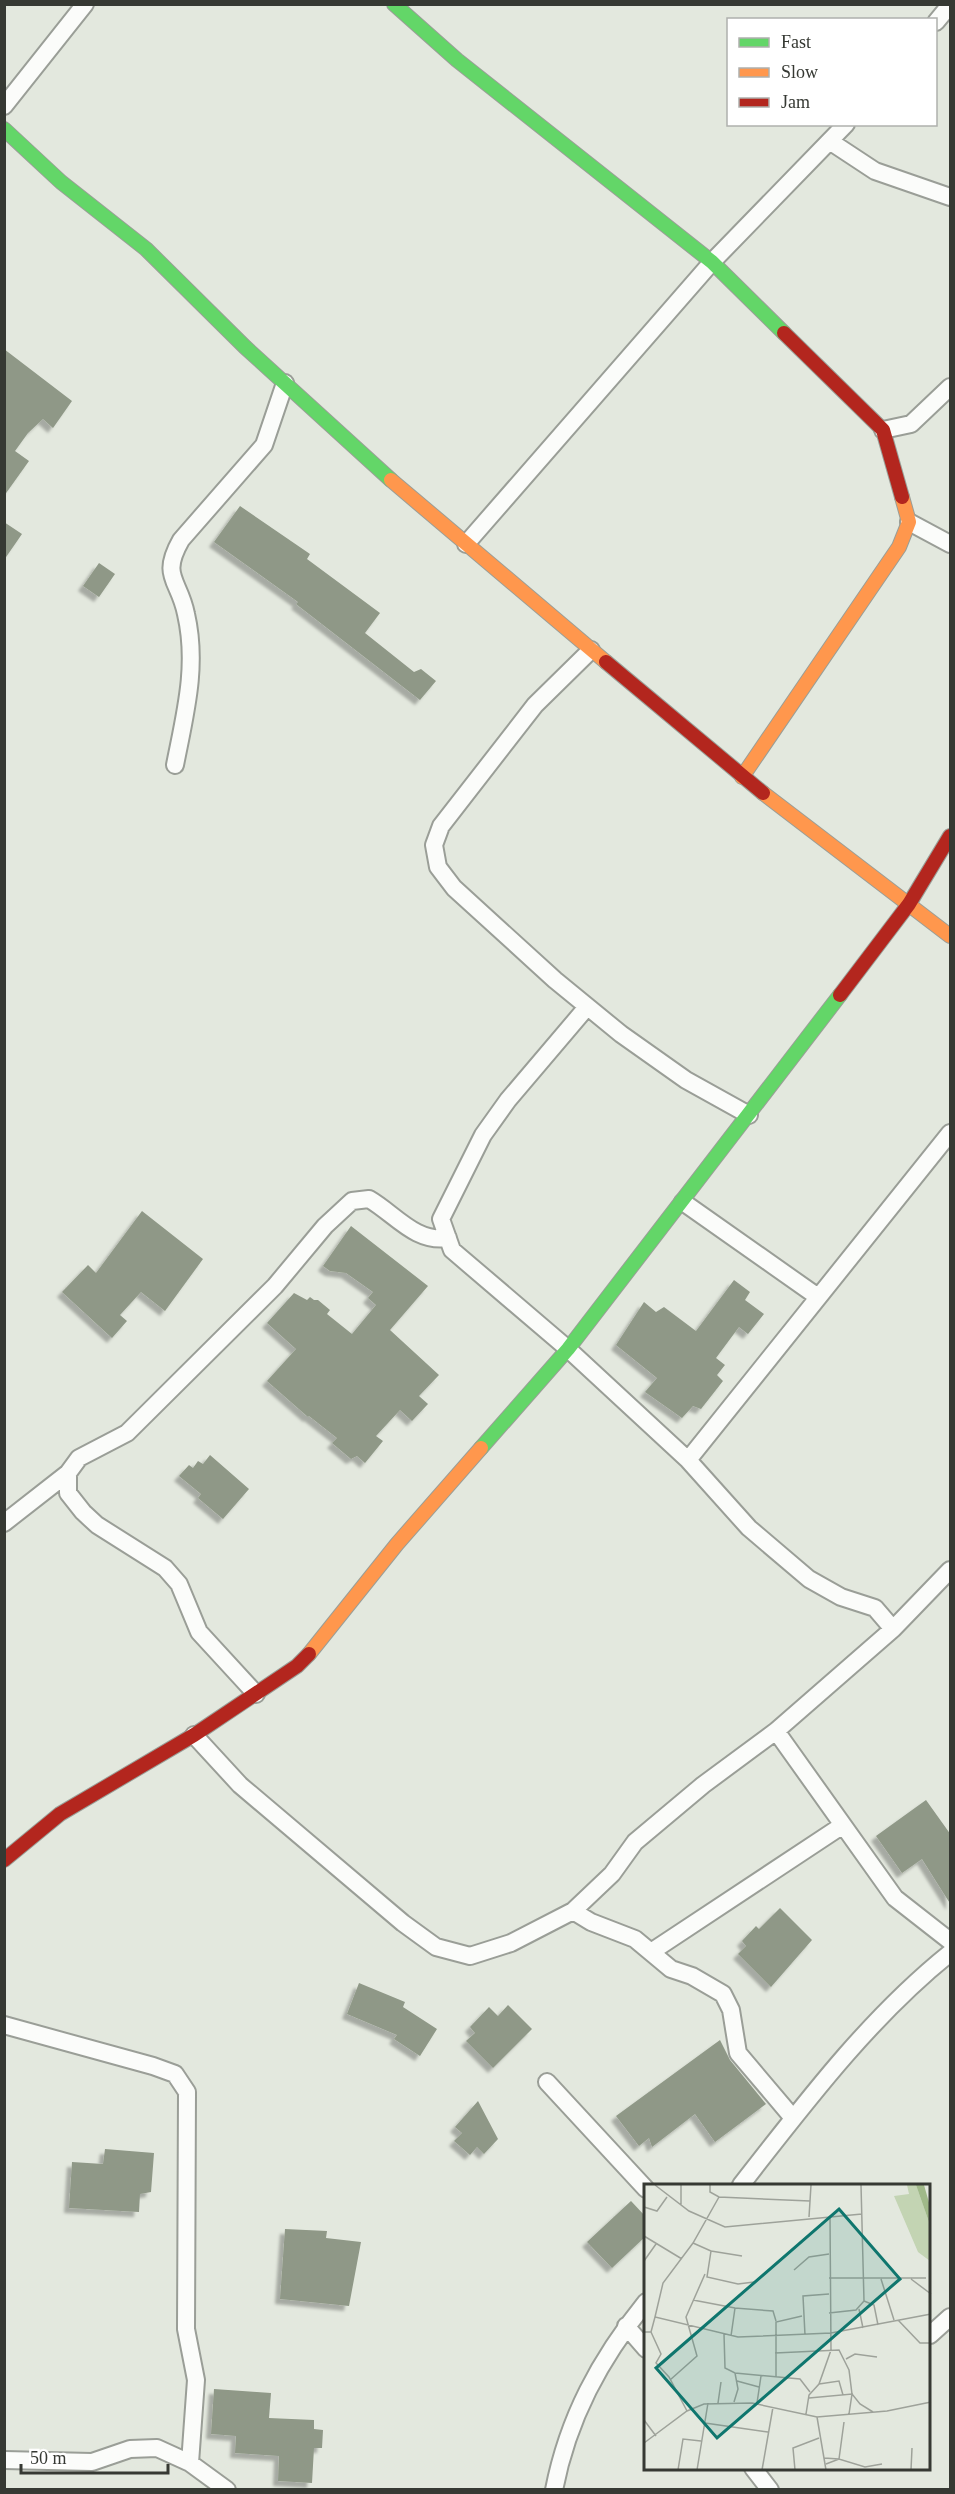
<svg xmlns="http://www.w3.org/2000/svg" width="955" height="2494" viewBox="0 0 955 2494" font-family="'Times New Roman',serif">
<style>
.building{fill:#8f9887;filter:url(#shadow)}
.lines{fill:none;stroke-linecap:round;stroke-linejoin:round}
.street-casing{stroke:#9a9e97;stroke-width:20}
.fast-casing{stroke:#9a9e97;stroke-width:16}
.slow-casing{stroke:#9a9e97;stroke-width:16}
.jam-casing{stroke:#9a9e97;stroke-width:16}
.street{stroke:#fbfcfa;stroke-width:16}
.fast{stroke:#63d668;stroke-width:14}
.slow{stroke:#ff974d;stroke-width:14}
.jam{stroke:#b3261e;stroke-width:14}
.inset-road{fill:none;stroke:#9ea29a;stroke-width:1.5}
.view{fill:#0f766e;fill-opacity:0.15;stroke:#0f766e;stroke-width:3}
.inset-edge{fill:none;stroke:#363933;stroke-width:3}
</style>
<defs>
<filter id="shadow"><feDropShadow dx="-5" dy="5" stdDeviation="1.5" flood-color="#0004"/></filter>
</defs>
<rect width="100%" height="100%" fill="#e3e8de"/>
<path class="building" d="M4,349L72,401L53,428L43,419L28,433L15,451L29,461L4,496Z
M240,506L310,554L307,559L380,613L365,633L414,672L421,669L436,681L420,700L296,604L298,602L214,542Z
M4,522L22,534L4,560Z
M99,563L115,574L99,597L83,586Z
M142,1211L203,1259L165,1311L141,1292L120,1315L127,1321L112,1338L62,1292L88,1265L96,1273Z
M351,1226L428,1286L390,1330L439,1375L419,1396L428,1404L412,1421L400,1410L376,1436L383,1441L365,1463L357,1456L351,1459L332,1443L337,1438L309,1416L308,1417L267,1381L296,1349L267,1323L294,1293L307,1300L310,1297L314,1300H318L330,1310L327,1314L352,1334L376,1305L368,1298L373,1292L346,1273L330,1271L323,1266Z
M734,1280L750,1292L745,1300L764,1314L748,1334L739,1327L716,1358L725,1365L717,1375L723,1381L701,1409L693,1406L682,1418L645,1392L657,1378L616,1345L644,1302L656,1312L664,1307L696,1331Z
M210,1455L249,1489L223,1519L198,1498L201,1494L179,1476L189,1465L193,1468L198,1461L203,1464Z
M926,1800L951,1835V1905L922,1859L902,1873L876,1836Z
M780,1908L812,1940L771,1987L738,1954L746,1946L742,1941L756,1926L759,1929Z
M359,1983L405,2002L403,2007L437,2029L420,2056L394,2039L397,2035L347,2014Z
M508,2005L532,2029L493,2068L466,2041L475,2033L470,2027L489,2007L498,2016Z
M720,2040L730,2060L766,2104L715,2142L695,2114L652,2147L649,2138L639,2146L616,2116Z
M478,2101L498,2139L484,2154L477,2147L470,2155L454,2141L462,2133L455,2127Z
M105,2149L154,2153L151,2192L140,2194L139,2212L69,2208L72,2162L103,2164Z
M631,2201L646,2217V2236L612,2268L587,2242Z
M285,2229L327,2231L326,2238L361,2242L349,2306L280,2299Z
M214,2389L271,2393L269,2418L314,2420V2429L323,2430L322,2448H314L312,2483L278,2481L279,2456L235,2453L236,2436L211,2434Z"/>
<g class="lines">
<defs>
<path id="street" d="M936,22L950,5
M4,106L85,4
M831,142L875,171L950,197
M883,430L911,424L950,387
M909,522L950,544
M466,544L712,262L846,124
M591,650L535,705L441,826L434,845L438,867L454,888L555,980L621,1034L686,1080L749,1115
M175,765C185,714 198,666 186,614C179,579 160,577 181,540L264,445L285,383
M587,1007L508,1100L483,1135L441,1219L452,1250L568,1349L688,1460L749,1528L809,1579L841,1597L875,1608L893,1629
M683,1202L818,1297
M688,1460L950,1133
M4,1523L68,1473
M256,1694L199,1632L179,1584L165,1568L97,1525L83,1512L68,1493V1473L79,1458L127,1433L275,1286L325,1226L352,1201L369,1199C395,1214 415,1243 448,1238
M776,1731L895,1898L950,1941
M194,1735L240,1785L403,1923L436,1947L470,1956L511,1943L573,1911L612,1874L635,1842L703,1785L776,1731L893,1629L950,1570
M573,1911L591,1922L635,1939L671,1969L692,1976L723,1994L731,2010L738,2053L793,2118
M651,1952L843,1825
M4,2025L153,2066L175,2074L187,2092L186,2329L196,2380L190,2463
M547,2082L646,2189
M741,2185C805,2103 869,2018 950,1953
M626,2326L646,2349
M930,2335L950,2317
M4,2460L92,2462L130,2449L157,2448L190,2463L227,2490
M753,2468L770,2490
M554,2490C568,2418 600,2359 646,2302"/>
<path id="fast" d="M394,4L457,60L712,262L784,333
M4,129L61,182L146,249L245,347L391,480
M481,1448L568,1349L840,995"/>
<path id="slow" d="M391,480L606,662
M742,777L899,547L909,522L902,497
M763,793L950,936
M309,1654L397,1544L481,1448"/>
<path id="jam" d="M784,333L883,430L902,497
M606,662L763,793
M840,995L909,904L950,836
M4,1860L60,1814L194,1735L297,1666L309,1654"/>
</defs>
<use href="#street" class="street-casing"/>
<use href="#fast" class="fast-casing"/>
<use href="#slow" class="slow-casing"/>
<use href="#jam" class="jam-casing"/>
<use href="#street" class="street"/>
<use href="#fast" class="fast"/>
<use href="#slow" class="slow"/>
<use href="#jam" class="jam"/>
</g>
<g transform="translate(644 2184)">
<rect width="286" height="286" fill="#e3e8de"/>
<path d="M263,1H272L286,41V77L274,68L250,12L265,10Z" fill="#c3d4b3"/>
<path d="M272,1H280L286,22V41Z" fill="#a0b989"/>
<path class="inset-road" d="M11,1L45,27L81,43L218,30M37,1V22M66,1V8L75,13L166,17M75,13L49,59L19,99L11,133L94,153L187,149L287,130M0,23L13,27L23,13M165,33L167,1M0,52L38,75M49,59L67,67L63,93L94,100L110,98M67,67L98,72M0,77L12,60M150,86L165,73L185,70M185,94H282M237,95L250,136M267,95L287,110M49,116L91,124M220,117L230,121L234,141M215,125L219,144M185,129L212,126L220,117L217,1M254,136L276,159H287M0,148H7L11,133M7,148L17,170L12,179L25,193L43,227M80,150L81,184L91,189L156,195L166,208M161,151L159,112L185,110M87,152L91,124L129,127L132,137M131,169L195,166L205,186L208,210L216,220L229,228M202,175L211,170L233,173M132,194V138L158,132M26,196L53,172L42,133L61,90M93,197L115,203M175,200L195,197L199,211M165,214L208,210L205,230M90,218L94,205L91,189M74,219L77,198M113,219L117,192M162,230L165,211L175,200L187,166L186,32M173,233L182,286M0,236L12,252M61,239L124,248M0,259L43,227L60,220L108,219L173,233L243,227L287,218M180,274L195,275L200,238M182,280L195,275L221,283L238,280M34,286L39,255L57,257M53,286L64,219M118,286L129,223M151,286L149,264L175,254M267,286L268,264"/>
<path class="view" d="M195,25L256,95L73,254L12,184Z"/>
<rect width="286" height="286" class="inset-edge"/>
</g>
<rect width="955" height="2494" fill="none" stroke="#363933" stroke-width="12"/>
<rect x="727" y="18" width="210" height="108" fill="#ffffff" stroke="#afb0ad" stroke-width="1.5"/>
<rect x="739" y="38" width="30" height="9" fill="#63d668" stroke="#afb0ad" stroke-width="1.5"/>
<text x="781" y="48" font-size="18" fill="#363933">Fast</text>
<rect x="739" y="68" width="30" height="9" fill="#ff974d" stroke="#afb0ad" stroke-width="1.5"/>
<text x="781" y="78" font-size="18" fill="#363933">Slow</text>
<rect x="739" y="98" width="30" height="9" fill="#b3261e" stroke="#afb0ad" stroke-width="1.5"/>
<text x="781" y="108" font-size="18" fill="#363933">Jam</text>
<path d="M21 2464v9h147v-9" fill="none" stroke="#363933" stroke-width="3"/>
<text x="30" y="2464" font-size="18" fill="#363933" stroke="#ffffff" stroke-width="4.5" paint-order="stroke">50 m</text>
</svg>
